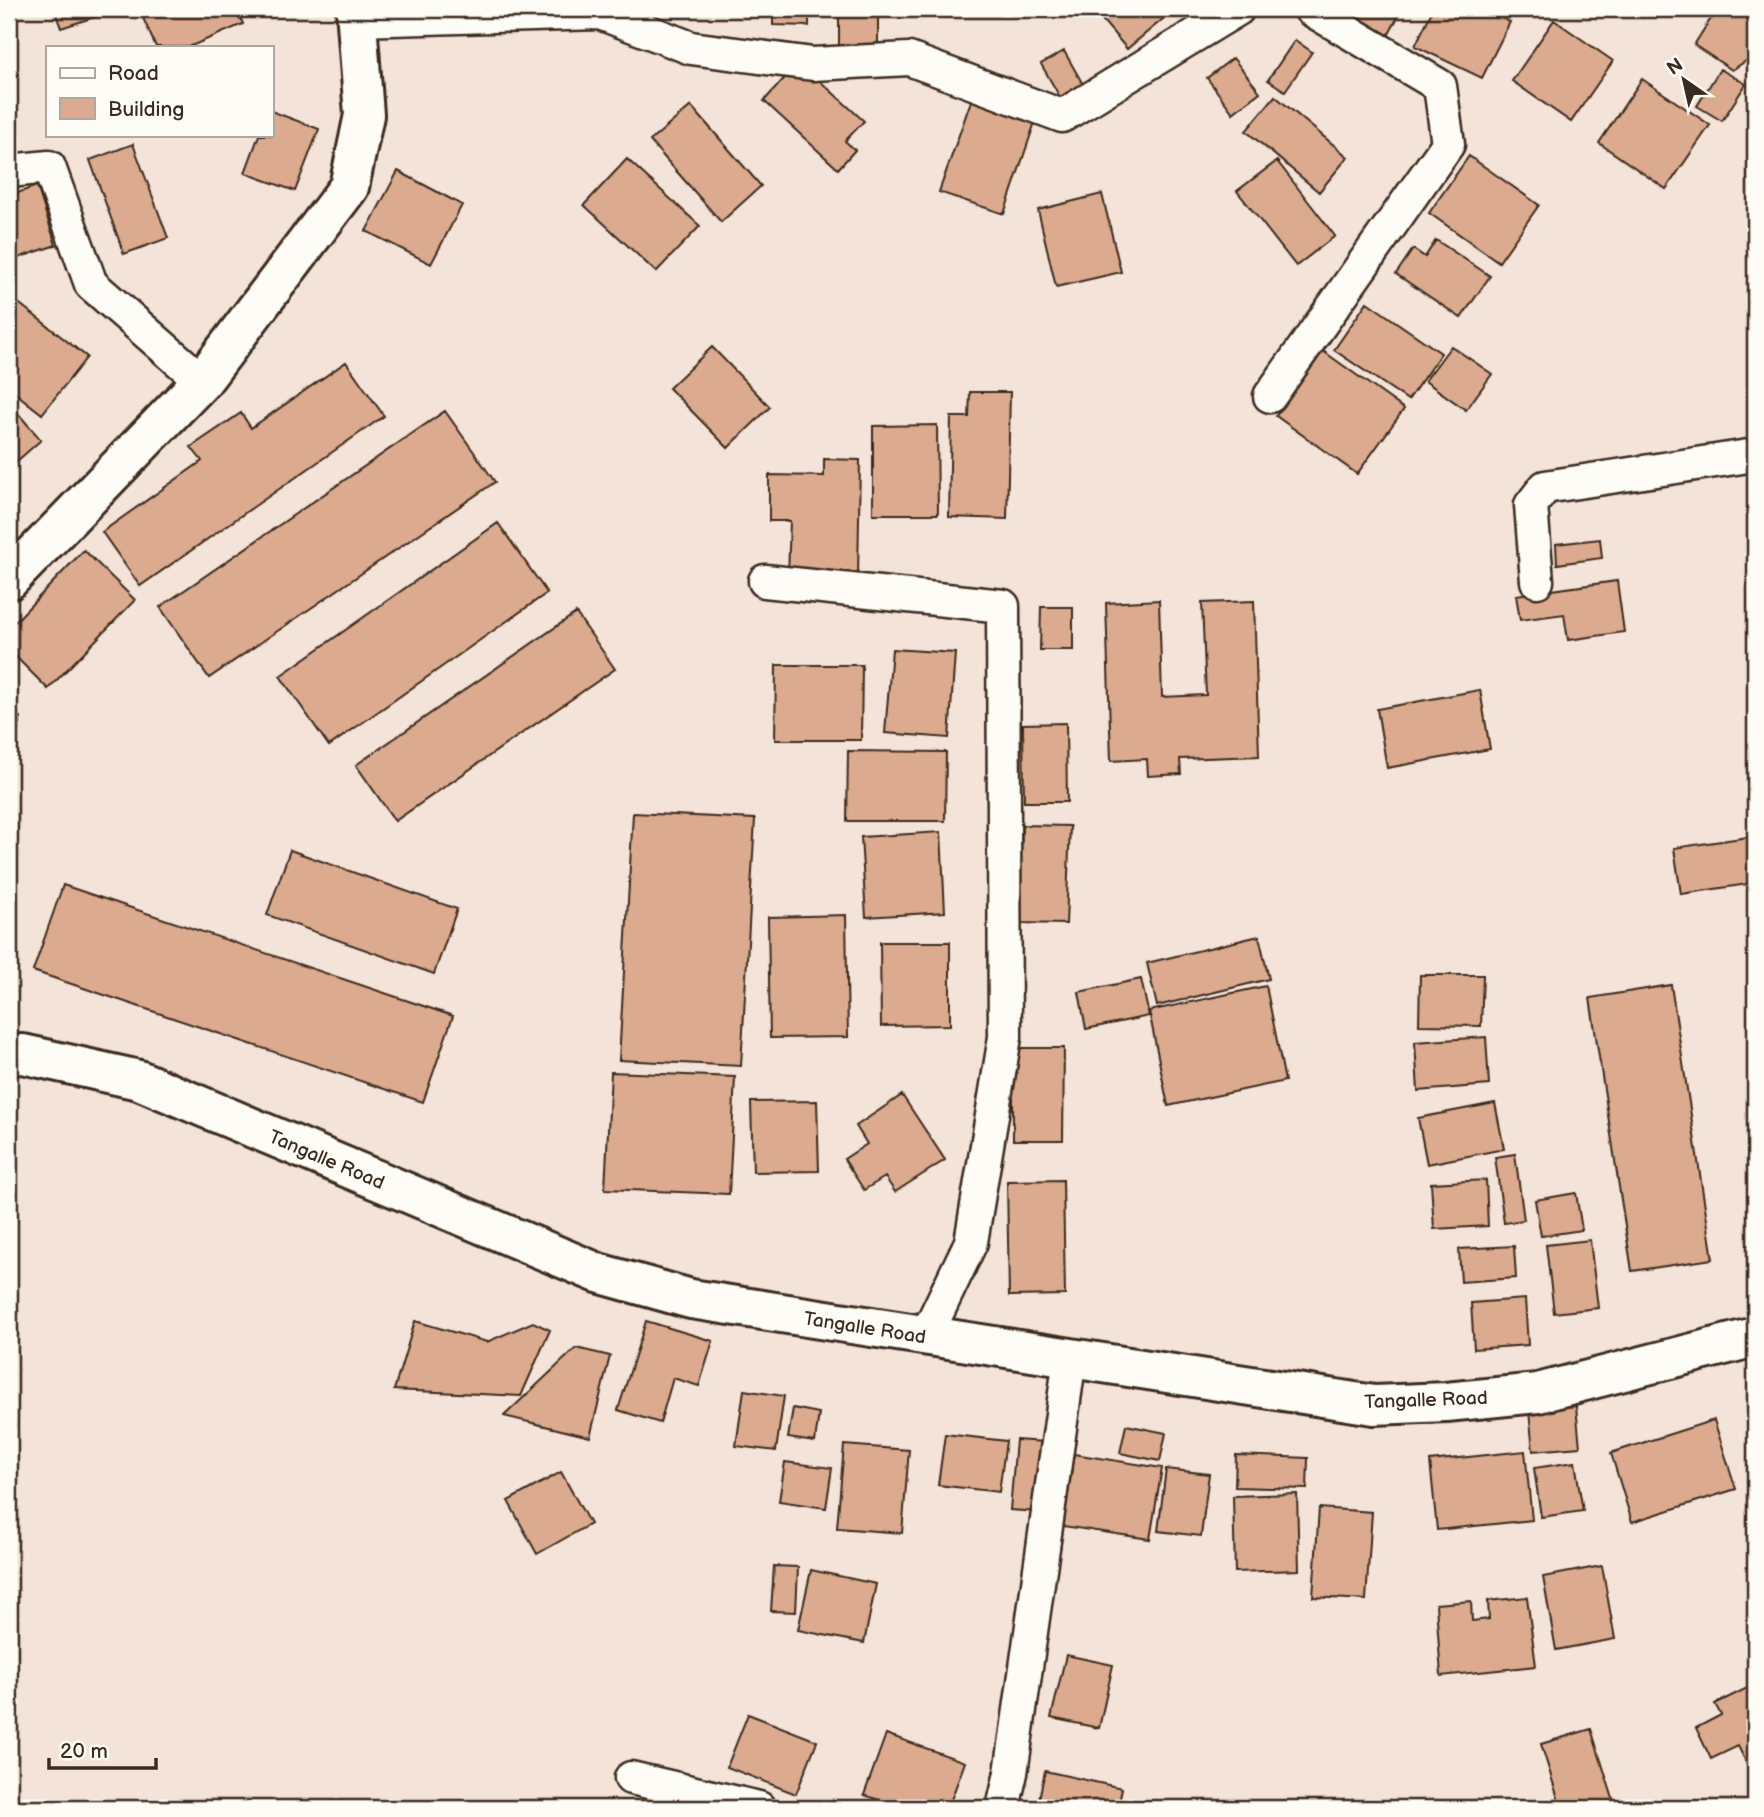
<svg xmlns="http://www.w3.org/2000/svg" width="1764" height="1817" viewBox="0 0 1764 1817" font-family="'Balsamiq Sans',sans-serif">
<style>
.building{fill:#dcaa8e;stroke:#3b2a1e;stroke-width:2}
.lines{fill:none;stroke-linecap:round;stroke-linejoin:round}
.minor-casing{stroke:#3b2a1e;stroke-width:37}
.primary-casing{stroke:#3b2a1e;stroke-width:44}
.trunk-casing{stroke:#3b2a1e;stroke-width:44}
.minor{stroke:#fdfcf7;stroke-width:32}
.primary{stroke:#fdfcf7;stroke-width:38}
.trunk{stroke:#fdfcf7;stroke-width:38}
.labels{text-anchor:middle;stroke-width:6;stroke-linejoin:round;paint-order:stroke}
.street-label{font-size:19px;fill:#3b2a1e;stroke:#fdfcf7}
</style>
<rect width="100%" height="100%" fill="#f3e3d8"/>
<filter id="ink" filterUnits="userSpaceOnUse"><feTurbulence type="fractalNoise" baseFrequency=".0143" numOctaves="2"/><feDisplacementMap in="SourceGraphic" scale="14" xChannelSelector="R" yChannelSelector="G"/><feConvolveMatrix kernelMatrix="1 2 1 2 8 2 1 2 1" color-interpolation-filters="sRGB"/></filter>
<g filter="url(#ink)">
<path class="building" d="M54,9H102L104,14L61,28Z
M139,9H237L243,24L189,47H156Z
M773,9H809V26L773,25Z
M839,9H878V47H839Z
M1093,9H1175L1127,49Z
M1365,9H1402L1388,36L1358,21Z
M1433,9H1483L1510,22L1482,78L1415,46Z
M1726,9H1755V55L1732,70L1694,45L1710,20Z
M1554,20L1613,61L1571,122L1512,81Z
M1295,40L1312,52L1285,91L1268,80Z
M1064,51L1088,93L1065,106L1041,64Z
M1233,58L1260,92L1233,113L1207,78Z
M799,62L864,121L845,141L855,150L838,169L764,101Z
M1720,69L1746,84L1722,121L1697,106Z
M1642,79L1710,125L1666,189L1599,143Z
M1275,96L1348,157L1319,192L1246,131Z
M972,98L1036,119L1004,214L939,192Z
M691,106L761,186L721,222L650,141Z
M271,111L319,129L295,191L245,173L259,135H271Z
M133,144L168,238L124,254L90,160Z
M1469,156L1539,205L1499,262L1429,213Z
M627,159L700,226L656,272L584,205Z
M1277,161L1335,236L1296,266L1237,191Z
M398,171L462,205L431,264L366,231Z
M37,186L56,245L9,261V196Z
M1102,194L1121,272L1056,287L1038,210Z
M1436,240L1490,276L1461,318L1396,274L1413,249L1425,257Z
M11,297L87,357L42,414L9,388V299Z
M1367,302L1441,353L1408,400L1334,350Z
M1451,346L1492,374L1466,410L1425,381Z
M712,347L770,407L728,448L669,388Z
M1323,351L1404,409L1357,474L1276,416Z
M346,362L384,416L140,586L102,532L202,461L191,447L241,413L251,428Z
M970,392H1010L1007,519L949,517L951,417H969Z
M9,403L41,440L9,468Z
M445,411L495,482L209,678L160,607Z
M937,425L938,514H873V426Z
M824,459L860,460L858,577H788L790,521H769V475L824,476Z
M498,523L547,593L329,746L280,676Z
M1600,539L1602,558L1557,564L1556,544Z
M84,550L135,600L48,689L9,650V628Z
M1617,581L1624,632L1568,640L1564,614L1520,620L1516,595Z
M1159,600L1162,697L1206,695L1202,603L1254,601L1259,756L1180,759L1181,774L1148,776L1147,759L1111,761L1106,603Z
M1041,607H1073V650H1040Z
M576,613L615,669L395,821L356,765Z
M892,649L955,653L949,738L885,733Z
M776,665H862L861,740H775Z
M1480,690L1490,749L1387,768L1377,709Z
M9,716L20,717L16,744L9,743Z
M1066,723L1067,802H1024L1023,724Z
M848,751L946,752L945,821H847Z
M633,813L755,819L741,1066L619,1060Z
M1022,825L1070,826L1066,924L1019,923Z
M941,832L945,912L866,917L861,837Z
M1755,836V883L1681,894L1674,848Z
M290,850L457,909L434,974L267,915Z
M63,885L453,1016L423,1102L33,971Z
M846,915L848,1037L770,1038L768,917Z
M1259,936L1269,979L1157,1006L1147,963Z
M880,942H950V1025L881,1026Z
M1420,975H1483L1481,1026L1419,1025Z
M1141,979L1149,1016L1086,1029L1079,992Z
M1671,985L1713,1259L1632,1271L1590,998Z
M1266,986L1285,1081L1168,1106L1149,1011Z
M1486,1037L1489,1085L1418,1091L1415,1042Z
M1013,1048H1064L1063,1140H1013Z
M611,1072L735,1077L729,1194L605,1189Z
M902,1095L945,1160L895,1192L885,1177L864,1190L844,1159L867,1144L856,1126Z
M817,1101L819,1171L753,1172L751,1102Z
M1495,1103L1504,1149L1427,1164L1418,1118Z
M1515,1154L1524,1220L1504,1223L1495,1157Z
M1063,1180L1065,1295L1009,1296L1007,1181Z
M1486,1180L1488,1226L1434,1229L1431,1183Z
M1576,1193L1582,1230L1541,1236L1535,1200Z
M1590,1240L1598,1308L1554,1313L1546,1245Z
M1514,1246L1516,1278L1461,1282L1459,1249Z
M1525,1299L1528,1345L1474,1349L1471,1303Z
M415,1321L487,1342L533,1322L550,1330L521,1396L394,1390Z
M646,1321L713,1341L699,1386L673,1378L660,1423L618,1410Z
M576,1348L610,1356L590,1437L504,1416Z
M744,1390L784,1396L776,1451L736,1446Z
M1576,1406L1580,1447L1533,1451L1529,1411Z
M793,1408L819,1413L815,1442L788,1438Z
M1714,1420L1736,1489L1632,1522L1611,1453Z
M1126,1425L1166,1433L1160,1461L1120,1453Z
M945,1434L1006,1441L999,1492L938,1485Z
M1016,1440L1044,1442L1038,1512L1010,1510Z
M844,1445L909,1450L902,1533L837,1528Z
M1525,1451L1532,1520L1437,1530L1430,1461Z
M1074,1454L1162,1468L1150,1539L1063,1526Z
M1236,1455L1308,1458L1307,1489L1235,1487Z
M785,1462L832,1468L826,1508L779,1501Z
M1575,1462L1583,1511L1541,1517L1534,1468Z
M1166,1469L1209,1474L1201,1536L1158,1531Z
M561,1472L590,1524L537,1554L508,1501Z
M1297,1494L1299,1570L1235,1572L1233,1496Z
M1319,1508L1372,1512L1366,1600L1313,1597Z
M774,1566L798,1567L796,1612L771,1611Z
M1602,1566L1615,1639L1556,1650L1543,1577Z
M811,1570L876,1584L864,1643L798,1630Z
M1527,1597L1536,1666L1441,1676L1436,1604L1471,1601L1472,1621L1489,1619L1488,1601Z
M1066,1655L1113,1665L1099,1728L1051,1718Z
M1755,1684V1767L1750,1770L1738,1746L1711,1759L1696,1728L1721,1715L1715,1704Z
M748,1714L817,1741L796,1794L727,1767Z
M1591,1729L1614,1802L1593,1808H1561L1541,1744Z
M886,1734L965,1762L948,1808H903L864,1795Z
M1045,1771L1122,1788L1118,1808H1037Z"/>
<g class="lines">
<defs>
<path id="minor" d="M357,20L600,13L691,48L813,64L909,59L1062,116L1238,9
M9,171L49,167L91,284L202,381
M1270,396L1448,144L1440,86L1310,9
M765,581L1003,606L1005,1037L971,1242L926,1336
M1537,581L1531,505L1545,487L1755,455
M631,1778L759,1808
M1003,1808L1011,1773L1070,1358"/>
<path id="primary" d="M9,580L202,381L349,187L364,115L356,9"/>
<path id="trunk" d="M9,1055L23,1054L139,1080L598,1273L691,1299L1374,1405L1446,1402L1538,1393L1755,1337"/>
</defs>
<use href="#minor" class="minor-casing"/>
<use href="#primary" class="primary-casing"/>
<use href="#trunk" class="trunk-casing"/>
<use href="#minor" class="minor"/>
<use href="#primary" class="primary"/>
<use href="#trunk" class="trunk"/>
</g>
</g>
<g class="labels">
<g class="street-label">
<text transform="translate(327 1159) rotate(23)" y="7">Tangalle Road</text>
<text transform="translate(865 1327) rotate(9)" y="7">Tangalle Road</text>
<text transform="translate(1426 1399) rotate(-2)" y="7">Tangalle Road</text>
</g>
</g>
<rect width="1764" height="1817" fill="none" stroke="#fdfcf7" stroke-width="35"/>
<rect x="18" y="18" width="1729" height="1782" fill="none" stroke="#3b2a1e" stroke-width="2.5" filter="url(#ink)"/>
<rect x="46" y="46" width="228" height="91" fill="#fdfcf7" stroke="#afa8a0" stroke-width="2"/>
<rect x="60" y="68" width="35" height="10" fill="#fdfcf7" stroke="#afa8a0" stroke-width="2"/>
<text x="108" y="80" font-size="21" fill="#3b2a1e">Road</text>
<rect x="60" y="98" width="35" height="21" fill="#dcaa8e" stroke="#afa8a0" stroke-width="2"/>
<text x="108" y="116" font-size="21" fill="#3b2a1e">Building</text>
<g transform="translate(1684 80) rotate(326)" stroke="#fdfcf7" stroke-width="5" paint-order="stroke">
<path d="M0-5L12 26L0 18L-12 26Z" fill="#3b2a1e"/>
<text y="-10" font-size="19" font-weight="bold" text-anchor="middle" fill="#3b2a1e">N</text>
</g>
<path d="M49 1758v10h107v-10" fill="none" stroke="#3b2a1e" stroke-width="3.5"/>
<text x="60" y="1758" font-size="21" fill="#3b2a1e" stroke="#fdfcf7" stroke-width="5" paint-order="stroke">20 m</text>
</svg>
